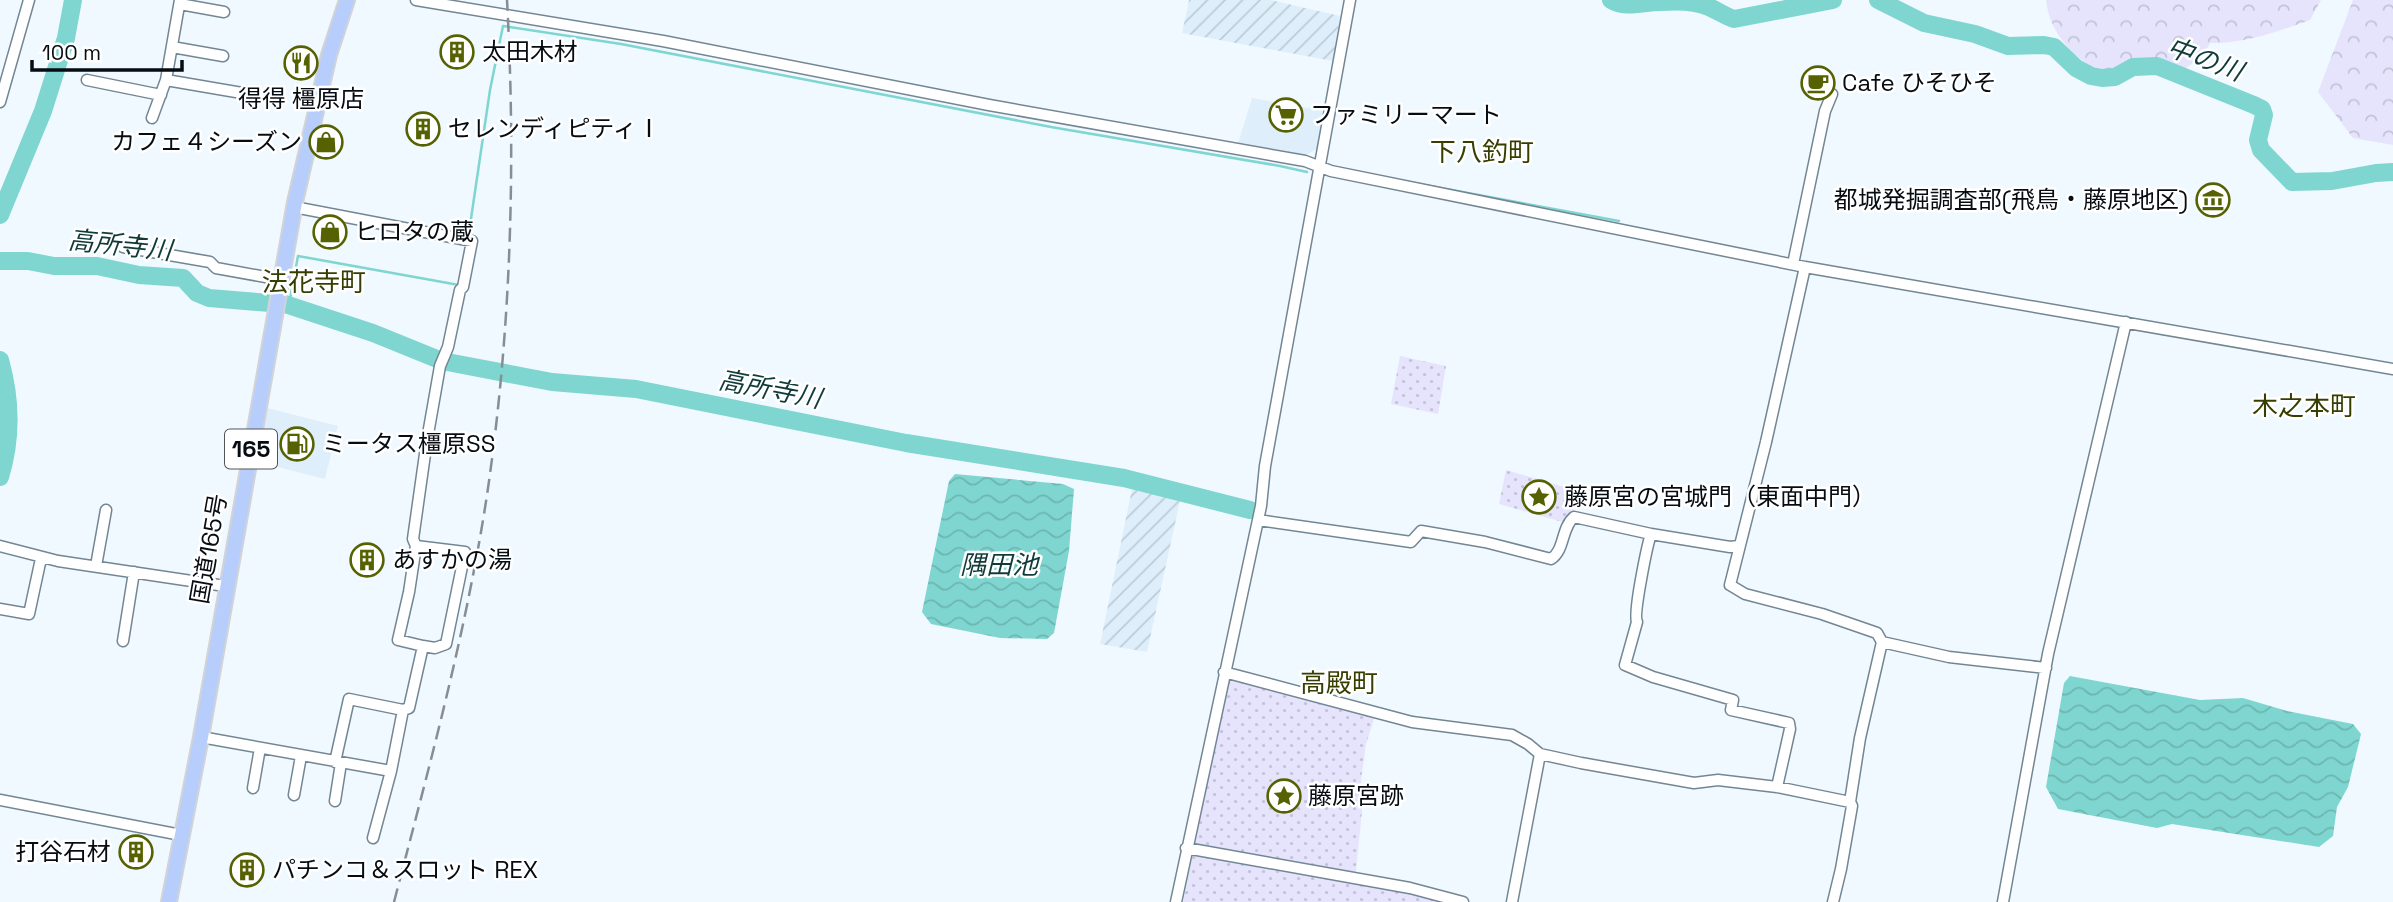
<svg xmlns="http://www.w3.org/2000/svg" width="2393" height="902" viewBox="0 0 2393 902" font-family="'Space Grotesk','Noto Sans JP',sans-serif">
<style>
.built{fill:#deeffb}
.industrial{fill:url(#industrial-furrows)}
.grass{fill:url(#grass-dots)}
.forest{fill:url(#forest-crowns)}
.water{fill:url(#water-waves)}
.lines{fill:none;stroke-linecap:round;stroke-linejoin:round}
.stream{stroke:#7fd6d0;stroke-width:2.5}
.river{stroke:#7fd6d0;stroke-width:18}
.minor-casing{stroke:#738694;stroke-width:13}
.highway-casing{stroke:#d2d3d4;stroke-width:18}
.minor{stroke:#fff;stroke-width:10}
.highway{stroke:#b7cefd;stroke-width:14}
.rail{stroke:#868d93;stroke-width:2.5;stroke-dasharray:14 7;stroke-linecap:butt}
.labels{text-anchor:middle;stroke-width:5;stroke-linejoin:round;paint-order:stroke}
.shield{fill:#fff;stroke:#515558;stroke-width:2}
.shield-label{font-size:23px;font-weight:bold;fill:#060c11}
.poi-label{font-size:24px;fill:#060c11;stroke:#fff;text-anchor:start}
.street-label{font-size:24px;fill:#060c11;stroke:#fff}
.water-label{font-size:26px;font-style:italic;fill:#113b39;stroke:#fff}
.neighbourhood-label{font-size:26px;fill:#363e00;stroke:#fff}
</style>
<defs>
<pattern id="industrial-furrows" width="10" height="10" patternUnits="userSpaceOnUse" patternTransform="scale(1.75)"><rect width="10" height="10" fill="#deeffb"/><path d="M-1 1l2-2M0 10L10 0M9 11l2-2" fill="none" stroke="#bdccd6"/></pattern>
<pattern id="grass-dots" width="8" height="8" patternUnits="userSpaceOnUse" patternTransform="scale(1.75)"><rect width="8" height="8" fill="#e5e4fc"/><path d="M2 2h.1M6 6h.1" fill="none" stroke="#c3c2d7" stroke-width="1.8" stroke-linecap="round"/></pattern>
<pattern id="forest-crowns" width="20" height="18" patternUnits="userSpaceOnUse" patternTransform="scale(1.75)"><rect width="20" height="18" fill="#e5e4fc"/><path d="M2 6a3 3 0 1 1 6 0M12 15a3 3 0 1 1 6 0" fill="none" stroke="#c3c2d7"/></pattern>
<pattern id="water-waves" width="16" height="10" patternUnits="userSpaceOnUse" patternTransform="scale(1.75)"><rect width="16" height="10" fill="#7fd6d0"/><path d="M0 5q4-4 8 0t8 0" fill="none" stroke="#6cb6b2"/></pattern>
</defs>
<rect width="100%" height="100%" fill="#f0f9ff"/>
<path class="built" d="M1252,98L1325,111L1317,149L1306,155L1238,143Z
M267,408L338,426L325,479L258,462Z"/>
<path class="industrial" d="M1189,0H1271L1340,16L1333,61L1182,33Z
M1132,489L1180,501L1147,652L1100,644Z"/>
<path class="grass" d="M1400,356L1446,366L1438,414L1391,404Z
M1506,470L1578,491L1573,512L1569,515L1566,523L1499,504Z
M1234,678L1375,716L1366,744L1361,780L1362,811L1355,881L1450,902H1183L1228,681Z"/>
<path class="forest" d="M2046,0H2321L2310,20C2279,31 2244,44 2210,43L2203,56L2183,70L2168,68L2157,62L2130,64L2106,75C2076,60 2050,36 2046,0Z
M2353,0H2393V145L2353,138L2318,92Z"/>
<path class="water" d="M955,474L1063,484L1074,489L1069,551L1054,633L1047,639L1000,638L931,624L922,612L949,481Z
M2070,676L2200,700L2243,698L2287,711L2353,724L2361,734L2348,787L2337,807L2333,836L2319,847L2172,824L2157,828L2058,809L2046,787L2064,683Z"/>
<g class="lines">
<path class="stream" d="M1419,184L1619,221
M468,239L490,90L503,26L621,44L1051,127L1280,166L1307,172
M289,305L298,256L459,285"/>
<path class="river" d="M1611,0C1625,9 1643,2 1660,2C1675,1 1696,1 1709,7C1718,11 1725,16 1734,19L1833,0
M1878,0L1924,23L1975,34L2008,46L2044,45L2054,47L2076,68L2091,76L2102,78L2115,77L2133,67L2157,66L2254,105L2262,109L2264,115L2258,140L2261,150L2292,182L2332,181L2376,173L2393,172
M0,215L43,111L66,38L73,0
M0,261H28L54,266H97L139,275L183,278L197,293L209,298L270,303
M285,304L373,333L442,361L552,382L636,389L906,443L1124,478L1250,510
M0,360C11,399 12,438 0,477"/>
<defs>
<path id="minor" d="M416,0L663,41L989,105L1305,161L1331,171L1805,267L2393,369
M180,4L224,12
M172,47L223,56
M87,80L161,95
M166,80L242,93
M0,102L29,0
M152,118L166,80L180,0
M294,207L472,241L463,287L460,290L448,347L440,366L427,440L413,539L416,546L409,592L398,640L423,646L409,708L403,710L391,771L373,838
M123,247L210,262L216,268L282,280
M1793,264L1825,111L1832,94
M1805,267L1766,442L1730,585L1745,594L1822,614L1877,633L1882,642L1860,738L1850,802L1852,806L1841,869L1833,902
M1258,520L1411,542L1421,531L1485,542L1551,559C1565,550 1561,528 1574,517L1651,534L1730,547L1738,546
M1651,534C1647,546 1633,614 1637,622L1625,665L1653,677L1733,700L1731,710L1789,723L1790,729L1777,787
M0,546L58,561L225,586
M416,546L465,552L446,644L435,648L423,646
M96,566L106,510
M0,609L29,614L40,563L44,558
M123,641L134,572
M1882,642L1949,657L2046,668
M1224,672L1412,722L1512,735L1528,744L1540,754L1581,763L1694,783L1718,780L1777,787L1850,802
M201,737L391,771
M335,762L349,699L403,710
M253,788L260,748
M294,795L301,756
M0,800L181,835
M335,801L341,763
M1186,848L1410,888L1463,902
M1176,902L1261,506L1265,466L1350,0
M1512,902L1540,754
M2003,902L2048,654L2126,322"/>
<path id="highway" d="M169,902L201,737L295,202L329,55L347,0"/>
</defs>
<use href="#minor" class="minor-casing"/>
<use href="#highway" class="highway-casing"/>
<use href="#minor" class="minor"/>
<use href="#highway" class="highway"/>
<path class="rail" d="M394,902C429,767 466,633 487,495C511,332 516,165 507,0"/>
</g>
<defs>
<symbol id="building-ring" viewBox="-11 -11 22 22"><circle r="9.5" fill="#fff" stroke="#566202" stroke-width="1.5"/><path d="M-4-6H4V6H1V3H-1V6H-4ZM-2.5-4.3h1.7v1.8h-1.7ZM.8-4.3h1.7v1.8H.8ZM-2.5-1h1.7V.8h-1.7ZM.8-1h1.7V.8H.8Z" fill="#566202"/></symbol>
<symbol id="restaurant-ring" viewBox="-11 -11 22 22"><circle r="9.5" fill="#fff" stroke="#566202" stroke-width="1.5"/><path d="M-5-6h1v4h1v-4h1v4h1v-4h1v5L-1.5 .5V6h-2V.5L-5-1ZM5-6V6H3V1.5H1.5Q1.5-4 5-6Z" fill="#566202"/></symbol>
<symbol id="cafe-ring" viewBox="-11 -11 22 22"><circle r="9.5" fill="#fff" stroke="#566202" stroke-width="1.5"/><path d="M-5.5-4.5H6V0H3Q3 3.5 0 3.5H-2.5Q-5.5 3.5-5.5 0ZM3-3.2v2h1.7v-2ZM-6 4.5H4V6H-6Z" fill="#566202"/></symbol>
<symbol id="supermarket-ring" viewBox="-11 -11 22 22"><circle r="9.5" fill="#fff" stroke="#566202" stroke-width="1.5"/><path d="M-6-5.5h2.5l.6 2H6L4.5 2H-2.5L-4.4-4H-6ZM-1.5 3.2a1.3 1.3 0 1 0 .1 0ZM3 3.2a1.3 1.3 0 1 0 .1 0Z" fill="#566202"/></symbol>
<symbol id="shop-ring" viewBox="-11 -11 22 22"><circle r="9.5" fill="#fff" stroke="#566202" stroke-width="1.5"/><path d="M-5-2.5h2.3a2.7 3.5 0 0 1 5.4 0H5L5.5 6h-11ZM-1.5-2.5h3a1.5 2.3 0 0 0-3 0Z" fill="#566202"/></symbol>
<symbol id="museum-ring" viewBox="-11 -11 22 22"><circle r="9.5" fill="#fff" stroke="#566202" stroke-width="1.5"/><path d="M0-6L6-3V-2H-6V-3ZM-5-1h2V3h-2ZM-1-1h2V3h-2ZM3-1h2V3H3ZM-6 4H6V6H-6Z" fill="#566202"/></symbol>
<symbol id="fuel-ring" viewBox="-11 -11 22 22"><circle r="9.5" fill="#fff" stroke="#566202" stroke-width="1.5"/><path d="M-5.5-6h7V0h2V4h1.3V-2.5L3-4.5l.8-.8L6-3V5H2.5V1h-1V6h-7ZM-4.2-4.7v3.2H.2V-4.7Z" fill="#566202"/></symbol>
<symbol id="sight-ring" viewBox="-11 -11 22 22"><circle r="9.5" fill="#fff" stroke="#566202" stroke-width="1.5"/><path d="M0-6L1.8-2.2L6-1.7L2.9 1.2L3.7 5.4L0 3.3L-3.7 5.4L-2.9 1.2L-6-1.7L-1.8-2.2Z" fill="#566202"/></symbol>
</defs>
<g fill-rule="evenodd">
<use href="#building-ring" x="438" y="33" width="38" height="38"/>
<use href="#restaurant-ring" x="282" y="44" width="38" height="38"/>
<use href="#cafe-ring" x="1799" y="64" width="38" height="38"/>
<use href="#supermarket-ring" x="1267" y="96" width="38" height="38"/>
<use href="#building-ring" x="404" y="110" width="38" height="38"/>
<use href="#shop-ring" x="307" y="123" width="38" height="38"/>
<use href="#museum-ring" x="2194" y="181" width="38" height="38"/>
<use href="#shop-ring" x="311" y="213" width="38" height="38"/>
<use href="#fuel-ring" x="278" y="425" width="38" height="38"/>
<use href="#sight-ring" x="1520" y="478" width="38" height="38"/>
<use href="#building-ring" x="348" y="541" width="38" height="38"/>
<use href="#sight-ring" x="1265" y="777" width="38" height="38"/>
<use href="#building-ring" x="117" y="833" width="38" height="38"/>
<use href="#building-ring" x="228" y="851" width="38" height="38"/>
</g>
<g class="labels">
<rect class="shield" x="225" y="429.5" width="52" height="39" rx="5"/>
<g class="shield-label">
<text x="251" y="457">165</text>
</g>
<g class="poi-label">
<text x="482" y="60">太田木材</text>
<text x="1842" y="91">Cafe ひそひそ</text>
<text x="301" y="107" text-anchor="middle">得得 橿原店</text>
<text x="1310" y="123">ファミリーマート</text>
<text x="448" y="137">セレンディピティⅠ</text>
<text x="302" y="150" text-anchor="end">カフェ４シーズン</text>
<text x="2188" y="208" text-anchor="end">都城発掘調査部(飛鳥・藤原地区)</text>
<text x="354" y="240">ヒロタの蔵</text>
<text x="322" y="452">ミータス橿原SS</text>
<text x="1564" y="505">藤原宮の宮城門（東面中門）</text>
<text x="392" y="568">あすかの湯</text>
<text x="1308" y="804">藤原宮跡</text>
<text x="111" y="860" text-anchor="end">打谷石材</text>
<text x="272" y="878">パチンコ＆スロット REX</text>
</g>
<g class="street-label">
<text transform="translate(209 549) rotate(-80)" y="8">国道165号</text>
</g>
<g class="water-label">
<text transform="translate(2205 59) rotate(20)" y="9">中の川</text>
<text transform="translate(120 245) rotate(6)" y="9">高所寺川</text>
<text transform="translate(770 389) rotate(11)" y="9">高所寺川</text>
<text x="999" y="574">隅田池</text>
</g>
<g class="neighbourhood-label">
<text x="1482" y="161">下八釣町</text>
<text x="314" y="291">法花寺町</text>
<text x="2304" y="415">木之本町</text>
<text x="1339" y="692">高殿町</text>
</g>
</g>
<path d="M32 60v10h150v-10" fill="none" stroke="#060c11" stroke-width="3.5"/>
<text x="42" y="60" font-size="21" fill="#060c11" stroke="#ffffff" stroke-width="5" paint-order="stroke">100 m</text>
</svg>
